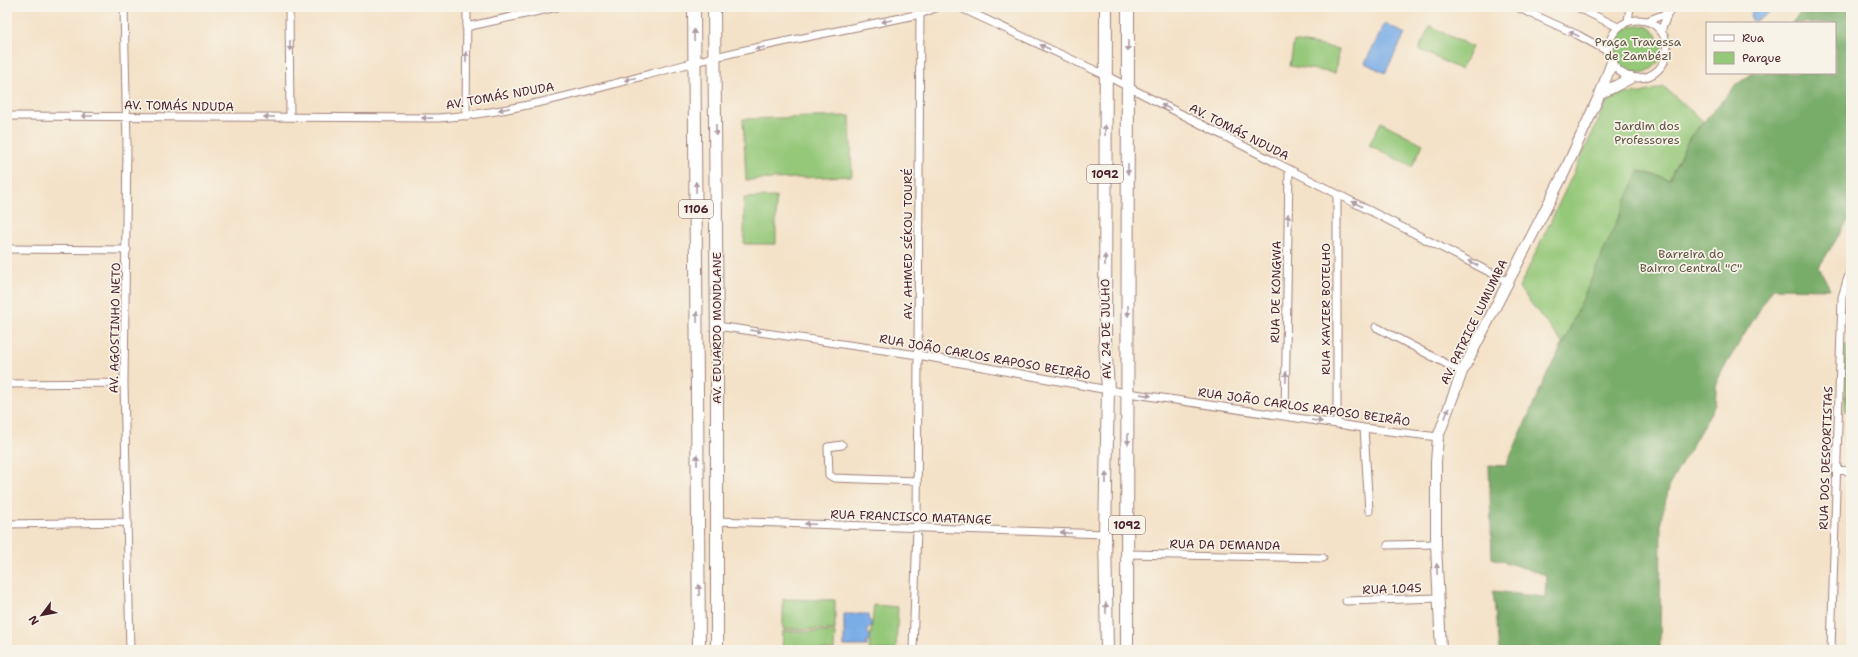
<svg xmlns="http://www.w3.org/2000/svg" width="1858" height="657" viewBox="0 0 1858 657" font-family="'Shantell Sans',sans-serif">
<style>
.green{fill:#95c879;stroke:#707452}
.forest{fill:#78ac69;stroke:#61664a}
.water{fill:#7aade6;stroke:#626688}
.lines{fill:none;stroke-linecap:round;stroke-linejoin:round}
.minor-casing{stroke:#9f807a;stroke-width:9}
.secondary-casing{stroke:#9f807a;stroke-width:12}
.primary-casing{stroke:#9f807a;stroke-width:14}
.minor{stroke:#fff;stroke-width:7}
.secondary{stroke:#fff;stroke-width:10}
.primary{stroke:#fff;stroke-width:12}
.oneway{fill:#ae9aa0}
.labels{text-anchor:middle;stroke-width:3.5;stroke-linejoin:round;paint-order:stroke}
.shield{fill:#f7f3e8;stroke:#7e5f64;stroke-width:1}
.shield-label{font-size:11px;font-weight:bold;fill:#4a1f2b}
.park-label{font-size:12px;fill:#605242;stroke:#f7f3e8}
.street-label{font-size:12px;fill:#4a1f2b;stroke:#f7f3e8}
</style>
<rect width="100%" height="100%" fill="#f7f3e8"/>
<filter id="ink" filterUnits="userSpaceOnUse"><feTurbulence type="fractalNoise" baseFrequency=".025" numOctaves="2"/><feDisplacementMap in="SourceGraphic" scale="8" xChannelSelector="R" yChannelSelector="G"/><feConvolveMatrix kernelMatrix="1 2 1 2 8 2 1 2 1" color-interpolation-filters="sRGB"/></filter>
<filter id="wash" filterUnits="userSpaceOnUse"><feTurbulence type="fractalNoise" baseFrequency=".012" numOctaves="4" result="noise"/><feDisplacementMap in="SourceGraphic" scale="16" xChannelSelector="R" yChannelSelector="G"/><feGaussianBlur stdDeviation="0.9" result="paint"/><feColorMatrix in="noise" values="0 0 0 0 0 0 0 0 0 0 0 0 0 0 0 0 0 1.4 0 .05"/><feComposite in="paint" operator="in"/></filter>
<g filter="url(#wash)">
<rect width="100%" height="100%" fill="#f4e2c8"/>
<path class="green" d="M1614 49a24 24 0 1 1 48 0a24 24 0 1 1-48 0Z
M1430,26L1472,47L1461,70L1419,49Z
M1294,41L1339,49L1335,73L1290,66Z
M1664,87L1703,121L1690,137L1669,179L1639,171L1563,344L1519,288L1608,100L1621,94L1641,93Z
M850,116L852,176L746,180L743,119Z
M1381,122L1423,144L1412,167L1369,145Z
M776,197V244H744V198Z
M1844,345H1851V406L1845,412Z
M783,599L835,600V630L783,629Z
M874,605L898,607L896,650H869Z
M783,631L835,632L834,650H782Z"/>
<path class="forest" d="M1804,7H1851V220L1849,219L1819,267L1830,289L1773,288L1717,379L1715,405L1670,484L1661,519L1660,650H1499L1493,591L1545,597L1546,575L1492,558L1489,465L1506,466L1547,374L1563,344L1639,171L1669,179L1690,137L1737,84L1753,73H1835V23H1792Z"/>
<path class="water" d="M1754,7H1776L1774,10L1756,21L1752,20L1750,15Z
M1385,23L1405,34L1385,73L1365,63Z
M844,614H869L868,618L872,624L867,631L871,638L867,642V646H844Z"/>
</g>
<g filter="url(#ink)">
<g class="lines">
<defs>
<path id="minor" d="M124,7L127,144L124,383L130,650
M289,7L290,117
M959,7L1105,75L1507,281
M1517,7L1578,35L1609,52
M1577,7L1618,27
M1609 49a29 29 0 1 1 58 0a29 29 0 1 1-58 0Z
M1628,21L1630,7
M1647,21L1668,13
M466,27L557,7
M1661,31L1668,13L1675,7
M7,116L438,118C525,112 611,84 695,62C769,43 845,30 920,14L938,7
M466,116L467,7
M1337,194V424
M7,249L127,250
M717,326L918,355L1108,390L1364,428L1438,437
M1376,327L1462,372
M7,384L124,383
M1285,416L1289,169
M1364,428L1369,511
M842,445L828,447L829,475L834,478L917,481
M1836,470L1851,471
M717,521L1105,534
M7,524L128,522
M1388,545L1436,544
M1127,554L1323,558
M1346,601L1438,598
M913,650L917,528L920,7
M1831,650L1842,297L1851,268"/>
<path id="secondary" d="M1600,94L1631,78
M1441,650L1436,544V462L1438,437L1462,372L1564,173L1600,94L1612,62"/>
<path id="primary" d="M694,7L699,650
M714,7L717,345V650
M1106,7L1105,341L1108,390L1105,534L1107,650
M1127,650L1128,7"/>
</defs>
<use href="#minor" class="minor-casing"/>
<use href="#secondary" class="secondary-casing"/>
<use href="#primary" class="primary-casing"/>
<use href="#minor" class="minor"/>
<use href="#secondary" class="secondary"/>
<use href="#primary" class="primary"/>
</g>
<defs><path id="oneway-solid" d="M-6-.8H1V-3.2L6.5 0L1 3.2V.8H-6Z"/></defs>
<g class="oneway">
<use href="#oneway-solid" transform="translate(887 21) rotate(168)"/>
<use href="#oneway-solid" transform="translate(1574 34) rotate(-155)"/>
<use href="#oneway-solid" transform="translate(694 35) rotate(-91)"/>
<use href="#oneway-solid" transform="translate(290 46) rotate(90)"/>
<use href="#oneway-solid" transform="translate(1128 46) rotate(90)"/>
<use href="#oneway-solid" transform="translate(1045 47) rotate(-155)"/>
<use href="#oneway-solid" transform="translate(760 48) rotate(168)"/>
<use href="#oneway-solid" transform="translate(466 57) rotate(-90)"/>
<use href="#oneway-solid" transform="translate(630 79) rotate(165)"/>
<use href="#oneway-solid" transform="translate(1166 107) rotate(-153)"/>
<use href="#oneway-solid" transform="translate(504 109) rotate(169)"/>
<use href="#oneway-solid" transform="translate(87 116) rotate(-180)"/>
<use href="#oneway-solid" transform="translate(269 117) rotate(180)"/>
<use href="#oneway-solid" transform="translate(427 118) rotate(-179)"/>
<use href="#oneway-solid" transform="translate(716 130) rotate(90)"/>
<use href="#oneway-solid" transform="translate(1105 130) rotate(-90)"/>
<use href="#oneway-solid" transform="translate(1128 169) rotate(90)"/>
<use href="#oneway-solid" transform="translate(696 187) rotate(-91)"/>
<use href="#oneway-solid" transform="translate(1357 204) rotate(-153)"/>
<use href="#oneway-solid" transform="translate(1288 219) rotate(-89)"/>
<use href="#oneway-solid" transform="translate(1105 260) rotate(-90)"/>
<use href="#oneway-solid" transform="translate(1473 263) rotate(-153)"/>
<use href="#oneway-solid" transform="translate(1128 311) rotate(90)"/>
<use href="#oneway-solid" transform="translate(697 317) rotate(-91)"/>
<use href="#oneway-solid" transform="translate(756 331) rotate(8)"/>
<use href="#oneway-solid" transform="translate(1286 377) rotate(-89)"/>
<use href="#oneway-solid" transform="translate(1146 395) rotate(8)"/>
<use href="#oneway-solid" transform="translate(1447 413) rotate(-69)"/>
<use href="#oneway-solid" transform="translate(1317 421) rotate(9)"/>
<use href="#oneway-solid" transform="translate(1128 439) rotate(90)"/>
<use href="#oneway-solid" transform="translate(697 460) rotate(-91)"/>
<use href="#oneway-solid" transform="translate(1106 478) rotate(-89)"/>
<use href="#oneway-solid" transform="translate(810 524) rotate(-178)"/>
<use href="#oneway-solid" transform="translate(1066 533) rotate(-178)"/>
<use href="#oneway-solid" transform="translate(1437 569) rotate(-92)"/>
<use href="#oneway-solid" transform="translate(699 590) rotate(-91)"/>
<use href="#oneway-solid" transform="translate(1106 608) rotate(-91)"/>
</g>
</g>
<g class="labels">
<g class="shield">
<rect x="1087" y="165" width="36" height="18" rx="3"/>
<rect x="679" y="200" width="34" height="18" rx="3"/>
<rect x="1109" y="516" width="36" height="18" rx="3"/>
</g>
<g class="shield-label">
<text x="1105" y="178">1092</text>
<text x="696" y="213">1106</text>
<text x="1127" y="529">1092</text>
</g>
<g class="park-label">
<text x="1638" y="46">Praça Travessa<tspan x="1638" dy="14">de Zambézi</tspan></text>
<text x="1647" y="130">Jardim dos<tspan x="1647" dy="14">Professores</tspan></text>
<text x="1691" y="258">Barreira do<tspan x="1691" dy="14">Bairro Central "C"</tspan></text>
</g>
<g class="street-label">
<text transform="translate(500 96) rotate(-10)" y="4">AV. TOMÁS NDUDA</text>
<text transform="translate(179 106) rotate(1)" y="4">AV. TOMÁS NDUDA</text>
<text transform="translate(1239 132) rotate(27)" y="4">AV. TOMÁS NDUDA</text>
<text transform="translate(908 244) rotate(-90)" y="4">AV. AHMED SÉKOU TOURÉ</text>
<text transform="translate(1276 292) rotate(-89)" y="4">RUA DE KONGWA</text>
<text transform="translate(1326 309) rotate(-90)" y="4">RUA XAVIER BOTELHO</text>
<text transform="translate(1474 322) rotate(-64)" y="4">AV. PATRICE LUMUMBA</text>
<text transform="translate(115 328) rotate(-89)" y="4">AV. AGOSTINHO NETO</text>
<text transform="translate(717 328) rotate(-90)" y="4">AV. EDUARDO MONDLANE</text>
<text transform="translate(1106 329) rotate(-91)" y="4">AV. 24 DE JULHO</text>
<text transform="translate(985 357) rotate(10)" y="4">RUA JOÃO CARLOS RAPOSO BEIRÃO</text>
<text transform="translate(1304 407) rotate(8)" y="4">RUA JOÃO CARLOS RAPOSO BEIRÃO</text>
<text transform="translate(1826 458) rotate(-88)" y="4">RUA DOS DESPORTISTAS</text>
<text transform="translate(911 517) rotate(2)" y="4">RUA FRANCISCO MATANGE</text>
<text transform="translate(1225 545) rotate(1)" y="4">RUA DA DEMANDA</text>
<text transform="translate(1392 589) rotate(-2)" y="4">RUA 1.045</text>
</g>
</g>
<rect width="1858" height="657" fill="none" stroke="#f7f3e8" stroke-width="24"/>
<rect x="1706" y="22" width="130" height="52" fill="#f7f3e8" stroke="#b29e9c"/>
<rect x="1714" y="35" width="20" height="6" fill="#ffffff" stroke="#b29e9c"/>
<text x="1742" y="42" font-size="12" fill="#4a1f2b">Rua</text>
<rect x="1714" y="52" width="20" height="12" fill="#95c879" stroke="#b29e9c"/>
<text x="1742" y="62" font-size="12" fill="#4a1f2b">Parque</text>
<g transform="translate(42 615) rotate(238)" stroke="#f7f3e8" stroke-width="3" paint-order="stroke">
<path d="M0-3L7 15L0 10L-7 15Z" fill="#4a1f2b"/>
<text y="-6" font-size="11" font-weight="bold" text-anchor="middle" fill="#4a1f2b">N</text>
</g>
</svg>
